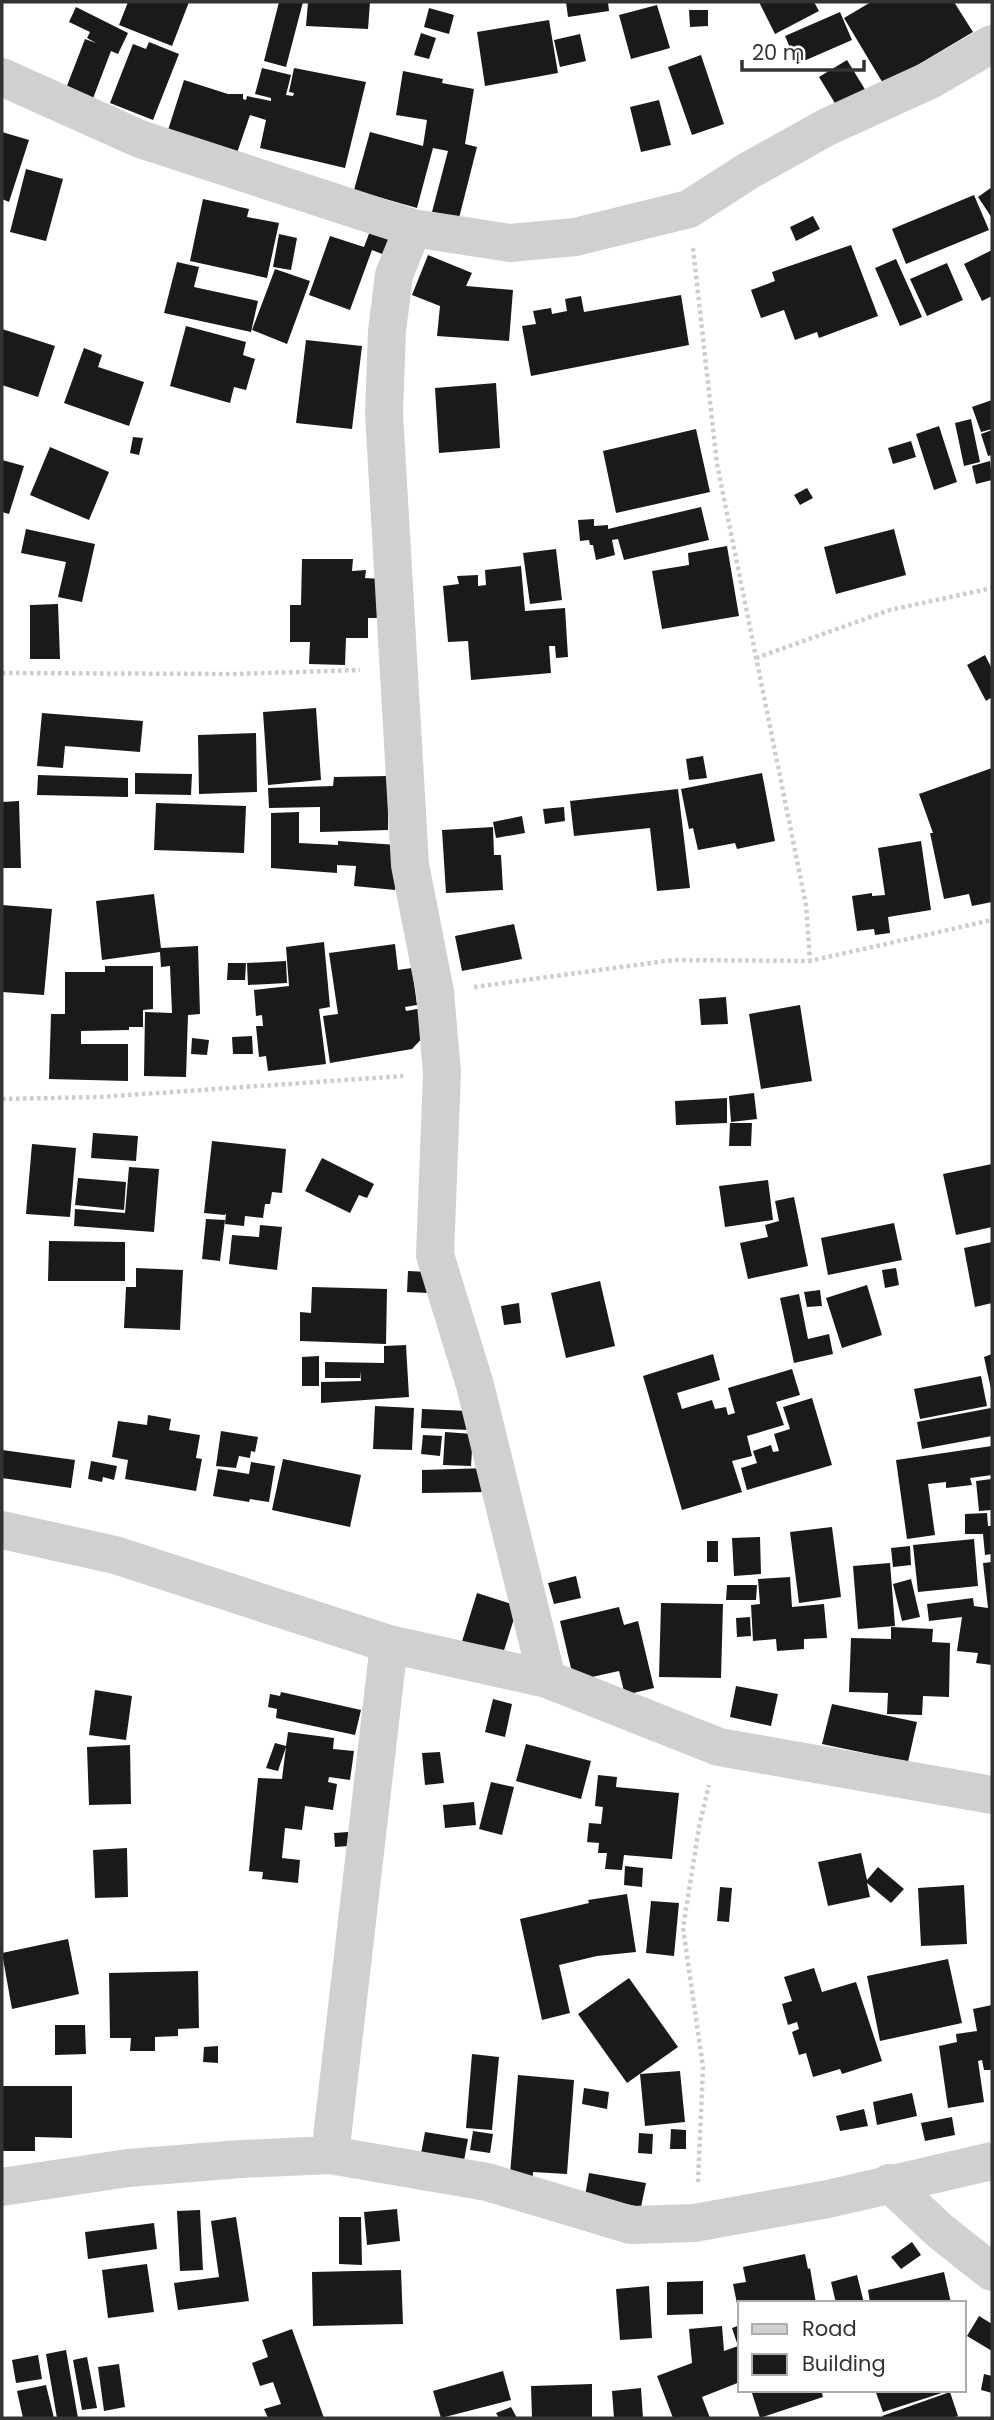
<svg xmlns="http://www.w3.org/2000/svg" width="994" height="2420" viewBox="0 0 994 2420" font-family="Poppins,sans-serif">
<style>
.building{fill:#1a1a1a}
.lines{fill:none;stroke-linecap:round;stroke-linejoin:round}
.path{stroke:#cdcdcd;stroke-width:4.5;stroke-dasharray:3.5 3.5;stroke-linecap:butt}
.minor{stroke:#d0d0d0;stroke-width:38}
</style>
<rect width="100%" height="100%" fill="#fff"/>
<path class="building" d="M128,2H189L172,46L119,25Z
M279,2H303L286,67L264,61Z
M308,2H370L368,29L306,26Z
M566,2H608L609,11L568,17Z
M759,2H814L819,11L775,34Z
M871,2H954L973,32L884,85L844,18Z
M657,5L670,48L631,59L619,15Z
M76,7L128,33L118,54L111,51L92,101L65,91L85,39L96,43L87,38L90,32L69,22Z
M429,8L454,15L449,34L424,27Z
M689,10H708V26L690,27Z
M840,12L852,40L797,64L785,36Z
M549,20L558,73L485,86L477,32Z
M421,33L436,38L429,59L414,55Z
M580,34L586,61L560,67L554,40Z
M149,42L179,54L153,120L110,103L133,44L146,49Z
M701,55L724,124L692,135L668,67Z
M847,60L869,96L841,113L819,77Z
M262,68L291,75L286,95L293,96L294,93L289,92L294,68L366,82L345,168L260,148L266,120L250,115L237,153L168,130L184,80L228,94H243V99L246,100L247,96L271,101V98L255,94Z
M403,71L443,79L442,83L474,89L465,144L477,147L459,218L432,212L448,151L433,148L417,208L354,190L370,132L423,146L427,120L396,115Z
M659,100L671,145L641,152L630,107Z
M2,132L29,140L9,202L2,199Z
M26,169L63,179L46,241L10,232Z
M992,187V218L978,197Z
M974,195L989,230L906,264L892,229Z
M203,199L249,209L247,217L279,223L267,278L190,261Z
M813,216L820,229L796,241L790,227Z
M370,231L396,241L390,257L372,250L350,310L309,295L330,236L364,247Z
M279,234L297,238L291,270L273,267Z
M851,245L878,316L819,338L817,332L795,340L784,310L761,318L751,290L775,281L772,272Z
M992,250V296L982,301L964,264Z
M428,255L472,273L466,286L513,290L509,341L437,336L440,306L412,295Z
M896,259L922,317L900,326L875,268Z
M177,262L199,267L194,287L258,301L251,332L164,313Z
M947,263L963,300L927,316L910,279Z
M275,269L310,281L287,344L252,330Z
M681,295L689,345L531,376L522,326L536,324L533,311L551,308L552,314L567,311L565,299L581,296L584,312Z
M186,326L246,342L243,355L255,359L246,390L234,387L230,403L170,386Z
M2,329L55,346L38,397L2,385Z
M306,340L362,346L352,429L296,423Z
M84,348L102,355L98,367L144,382L129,426L64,403Z
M496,383L500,448L439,453L435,388Z
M992,400V429L981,432L972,407Z
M971,419L980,462L964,466L955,423Z
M939,426L957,482L934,490L916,434Z
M696,429L710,492L616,513L603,451Z
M992,430V455L988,456L981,434Z
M133,437L143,438L139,455L130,453Z
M911,441L916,457L893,464L888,448Z
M50,447L109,472L89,520L30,495Z
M2,460L24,466L9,514L2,512Z
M990,461L992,480L976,484L972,466Z
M807,488L813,498L800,505L794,495Z
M701,507L709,540L624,560L618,539L612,540L615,555L596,560L593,545H590L589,540L580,541L578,520L594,519V526L608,525V529Z
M26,529L95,544L82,602L58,597L66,562L21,553Z
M894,529L906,575L836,594L824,547Z
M727,546L739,616L662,629L652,571L689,565L688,553Z
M556,549L562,600L530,604L523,553Z
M302,559H353L352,571L366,570L365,578L381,579V618H368V638H346L345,665L309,664L310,642H290V605H301Z
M521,566L525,611L565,608L568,657L556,658L555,646H549L551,673L471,680L468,641L448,642L443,586L459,584L457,576L478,575V586L486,585L485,570Z
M58,604L60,659H30V605Z
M985,655L992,669V697L986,701L967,665Z
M316,708L321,780L268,785L263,712Z
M42,713L143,721L140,752L65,746L63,768L37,766Z
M256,733L257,792L199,794L198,735Z
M703,756L707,778L689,780L686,759Z
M992,768V902L972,906L969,894L944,899L930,833H933L919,794Z
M135,773L192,774L191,795L135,794Z
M762,773L775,841L737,849L735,843L698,850L693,828L689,829L681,789Z
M38,775L128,778V797L37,795Z
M388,776V830L320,832V807L269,808L268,788L333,786L334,777Z
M678,789L690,888L657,891L650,828L574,836L570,801Z
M19,801L21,868H2V802Z
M156,803L246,806L244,853L154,850Z
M564,807L565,821L545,824L543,809Z
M299,812V843L338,845V841L398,845L395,890L354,886L356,866L337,865V873L271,868V813Z
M522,816L525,833L496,838L493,822Z
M493,827L494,855H501L503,890L446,893L442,830Z
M921,841L931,910L888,917L890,933L875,935L874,929L857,931L852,896L872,893V896L885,895L878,848Z
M154,894L161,948L198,946L200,1014L188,1015L186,1077L144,1076L145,1012L172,1013L170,966L161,967L160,952L102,960L96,901Z
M2,905L52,909L44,995L2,992Z
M514,924L522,959L462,971L455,936Z
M324,942L330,1007L319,1009L326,1064L268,1071L266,1056L259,1057L256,1026H263L262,1015L256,1016L254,990L289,986L286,947Z
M395,944L398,970L412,968L417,1005L405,1007L406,1011L422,1008L427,1033L412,1049L330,1063L323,1016L338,1014L329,953Z
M286,961L287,983L248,985L247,963Z
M228,963H246L245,980H227Z
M105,966H153V1009L143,1010V1027H129V1030L81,1031V1044H128V1081L49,1079L51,1014H65V972H105Z
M726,997L728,1024L701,1025L699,999Z
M800,1005L812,1081L761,1089L749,1014Z
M252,1036L253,1054H233L232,1037Z
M192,1038L209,1040L207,1055L191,1054Z
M754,1093L757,1119L731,1122L729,1096Z
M727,1098V1123L676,1125L675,1101Z
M730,1123H752L751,1146H729Z
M93,1133L138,1136L136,1161L91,1158Z
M212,1141L286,1149L282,1193L272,1192L270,1204H265L263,1218L245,1216L244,1226L225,1224L226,1213L225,1215L204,1213Z
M32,1144L76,1148L70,1217L26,1214Z
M322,1158L374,1184L367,1198L359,1195L350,1213L305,1191Z
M992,1164V1227L956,1235L943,1174Z
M129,1167L159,1169L154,1232L74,1226L75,1209L125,1213Z
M78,1178L126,1182L124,1210L75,1205Z
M768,1180L773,1220L725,1227L719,1186Z
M794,1197L808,1266L748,1279L740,1243L768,1237L765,1225L779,1221L775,1201Z
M206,1219L225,1220L220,1261L202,1259Z
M894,1223L902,1260L828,1275L821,1238Z
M260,1225L282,1227L277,1270L229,1264L232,1235L259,1237Z
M49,1241L125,1242V1281H48Z
M992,1242V1303L975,1307L964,1248Z
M136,1268L183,1270L180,1330L124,1328L126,1287H136Z
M896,1268L899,1285L885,1288L882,1270Z
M408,1271L429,1272V1293L407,1292Z
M600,1281L615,1346L566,1358L551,1293Z
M867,1285L882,1335L842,1348L826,1298Z
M312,1287L387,1289L386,1344L300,1341V1312L311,1313Z
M820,1290L822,1306L807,1307L804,1292Z
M799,1294L808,1339L829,1334L833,1354L794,1363L780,1298Z
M519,1303L521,1323L504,1325L501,1306Z
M406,1345L409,1397L321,1403V1382L361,1381L360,1371V1378H325V1362L384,1363V1346Z
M713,1354L720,1380L677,1393L682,1409L712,1400L715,1409L726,1407L728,1415L735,1413L728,1388L792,1369L800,1395L776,1402L784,1425L747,1436L752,1456L732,1461L742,1492L682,1510L643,1376Z
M992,1354V1388L991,1389L984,1357Z
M319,1356V1386H302V1357Z
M981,1376L987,1406L920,1419L914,1389Z
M812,1398L832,1465L747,1490L741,1468L757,1463L753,1451L771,1445L773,1452L779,1451L774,1434L790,1429L783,1407Z
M375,1406L414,1408L412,1450L373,1449Z
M991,1408L992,1436L922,1449L917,1422Z
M422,1409L470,1411L469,1430L421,1428Z
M148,1415L171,1419L169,1430L200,1435L196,1458L202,1459L196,1491L125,1479L128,1460L112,1457L118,1421L147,1425Z
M221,1431L258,1437L255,1452L251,1451L250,1458L239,1456L236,1468L216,1466Z
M445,1432L473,1434L471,1466L443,1465Z
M423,1435L442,1436L440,1456L421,1454Z
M992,1446V1475L970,1478L972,1485L946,1488V1482L928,1484L935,1535L907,1539L896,1460Z
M2,1450L75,1460L71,1488L2,1478Z
M283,1459L361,1475L350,1527L272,1510Z
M91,1461L117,1466L114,1480L103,1477L102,1482L88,1479Z
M251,1462L275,1466L269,1502L250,1499L249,1502L213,1496L218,1469L249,1474Z
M488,1468L489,1492L422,1493V1470Z
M992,1479V1510L979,1511L976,1481Z
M987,1513L988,1526H992V1554L985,1555L983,1534H965V1514Z
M832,1527L841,1597L799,1603L790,1532Z
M760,1537L761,1574L734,1576L732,1538Z
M974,1539L978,1586L918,1592L913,1545Z
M707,1541H718V1562H707Z
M910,1546L911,1565L893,1567L891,1548Z
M992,1562V1665L976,1663L978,1653L957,1651L962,1617L929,1621L927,1604L973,1598L974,1606L988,1608L983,1563Z
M890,1563L895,1626L858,1629L853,1566Z
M576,1576L581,1598L554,1604L548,1583Z
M790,1577L792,1607L824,1604L827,1638L804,1639V1649L777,1651L776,1639L753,1641L751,1605L760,1604L758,1579Z
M911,1579L920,1617L902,1621L893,1584Z
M727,1585H757L756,1600H726Z
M477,1593L518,1606L501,1660L460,1648Z
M661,1603L723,1604L721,1678L659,1677Z
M619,1607L624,1625L638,1621L654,1688L625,1695L619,1671L574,1681L560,1621Z
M750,1617L751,1636L737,1637L736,1618Z
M891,1627L933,1629L932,1642L950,1643L949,1697L923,1696L922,1715L887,1714L888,1693L849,1692L851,1638L891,1639Z
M736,1686L778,1694L771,1726L730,1717Z
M95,1690L132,1696L126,1740L89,1735Z
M281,1692L361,1710L355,1735L276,1718L277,1709L268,1707L270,1694L280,1696Z
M493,1699L512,1704L505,1737L485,1732Z
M832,1704L917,1722L908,1762L822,1744Z
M288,1732L334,1738L333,1749L354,1751L350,1780L329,1777L328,1782L337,1784L333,1810L305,1806L302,1830L285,1828L282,1858L300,1860L298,1883L262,1879L263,1872L249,1871L258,1778L282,1779L286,1747L278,1771L266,1768L275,1743L286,1746Z
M526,1744L591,1761L581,1799L516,1781Z
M130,1745L131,1804L89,1805L87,1747Z
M440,1752L444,1783L425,1785L422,1753Z
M598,1775L617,1777L616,1787L679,1793L672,1859L624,1855L622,1870L605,1869L607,1853H598L599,1843L587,1842L589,1823L601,1824L603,1807L595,1806Z
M491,1782L514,1787L502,1835L479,1829Z
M474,1802L476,1825L445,1828L443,1805Z
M348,1832L349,1846L335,1847L334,1833Z
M127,1848L128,1897L95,1898L93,1850Z
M861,1853L867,1880L878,1867L904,1889L891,1903L867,1883L870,1897L828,1906L818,1862Z
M625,1866L643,1868L642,1887L624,1885Z
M964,1885L967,1944L921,1946L918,1888Z
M720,1887L732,1888L729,1922L717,1921Z
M627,1894L636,1952L597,1956L559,1965L570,2013L542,2020L520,1919L589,1903L588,1900Z
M651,1901L679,1903L674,1956L646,1953Z
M68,1939L79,1994L12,2009L2,1953Z
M948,1959L962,2023L880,2041L867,1976Z
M814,1968L822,1992L856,1982L882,2061L842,2074L840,2069L813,2077L806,2053L799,2055L792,2032L799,2029L797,2022L788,2025L782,2004L792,2001L784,1977Z
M198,1971L199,2028L178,2029V2036L155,2037V2051H130L131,2038H110L109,1973Z
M629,1978L678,2047L627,2083L578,2014Z
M992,2005V2070H984L982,2060L978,2061L984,2102L948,2108L939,2046L957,2042L956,2034L977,2031L973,2009Z
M55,2025H85L86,2054L55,2055Z
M218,2046V2063L203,2062L204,2047Z
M472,2054L499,2057L492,2130L466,2128Z
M680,2071L685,2122L645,2126L640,2074Z
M518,2075L574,2080L567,2174L533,2172L532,2189L509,2187Z
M2,2086H72V2138L35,2137V2151H2Z
M584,2088L609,2092L607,2109L582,2104Z
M912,2093L917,2116L877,2125L873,2102Z
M864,2109L868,2126L840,2131L836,2116Z
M952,2117L955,2135L925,2141L921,2123Z
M671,2129L686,2130V2149H670Z
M473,2131L493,2134L490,2153L470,2150Z
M425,2132L468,2139L463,2166L420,2159Z
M639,2133L653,2134L652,2154L638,2153Z
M589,2173L646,2183L641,2207L585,2196Z
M397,2209L400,2241L367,2245L364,2212Z
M200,2210L203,2270L180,2271L177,2211Z
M236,2217L249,2301L178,2310L174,2283L219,2277L211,2221Z
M339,2217H361L362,2265L339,2264Z
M154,2223L157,2249L88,2259L85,2232Z
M912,2242L921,2255L901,2269L891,2257Z
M805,2254L808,2269L810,2268L816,2303H740L739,2313L733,2284L746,2282L743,2267Z
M147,2264L154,2312L108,2318L102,2270Z
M401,2270L403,2324L313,2326L312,2272Z
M944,2272L951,2303H870L868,2290Z
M857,2275L864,2303H836L831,2282Z
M703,2281V2314L667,2315V2282Z
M649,2286L652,2338L620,2340L616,2289Z
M979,2316L992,2324V2351L967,2336Z
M740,2325V2382L702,2397L710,2418H673L657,2376L692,2363L689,2329L722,2326L724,2351L738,2346L732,2328Z
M292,2329L324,2418H268L264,2409L281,2404L273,2382L260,2386L252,2363L268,2357L262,2340Z
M66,2350L78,2418H57L46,2354Z
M38,2355L42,2379L16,2383L12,2360Z
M87,2357L97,2408L82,2410L73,2360Z
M119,2364L125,2407L104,2411L98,2367Z
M503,2371L511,2400L441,2418L433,2391Z
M984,2374L992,2376V2393L981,2390Z
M592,2384V2418H532L531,2386Z
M46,2385L54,2418H23L17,2391Z
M641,2388L643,2418H614L612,2391Z
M751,2390H821L823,2397L760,2418Z
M875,2390H948V2391L883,2412Z
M950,2392L958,2416L953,2418H883L882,2416Z
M511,2407L517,2418H499L496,2413Z"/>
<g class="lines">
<path class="path" d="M693,248L717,464L806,905L810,961
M756,658L890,610L992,588
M2,673L235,674L360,670
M474,987L673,960L810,961L992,920
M2,1099L100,1097L403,1076
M698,2182L703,2067L683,1928L699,1827L709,1785"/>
<path class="minor" d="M2,77L140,139L413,228L510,243L575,237L689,209L748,171L827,127L930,80L992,44
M413,228L394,275L387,331L384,413L410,865L435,992L442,1073L435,1255L475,1385L547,1679
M2,1530L115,1555L389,1644L547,1679L719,1747L992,1795
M330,2155L389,1644
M889,2183L940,2231L992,2272
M2,2187L128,2168L241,2159L330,2155L487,2182L631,2225L694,2223L828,2199L992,2161"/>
</g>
<rect width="994" height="2420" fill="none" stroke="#333333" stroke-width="7"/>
<rect x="738" y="2301" width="228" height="91" fill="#ffffff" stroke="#adadad" stroke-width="2"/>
<rect x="752" y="2324" width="35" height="10" fill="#d0d0d0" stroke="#adadad" stroke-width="2"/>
<text x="802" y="2336" font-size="21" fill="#333333">Road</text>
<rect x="752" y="2354" width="35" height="21" fill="#1a1a1a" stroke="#adadad" stroke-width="2"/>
<text x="802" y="2371" font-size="21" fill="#333333">Building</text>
<path d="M742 60v10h122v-10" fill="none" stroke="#333333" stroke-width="3.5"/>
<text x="752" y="60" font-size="21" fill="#333333" stroke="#ffffff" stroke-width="5" paint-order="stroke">20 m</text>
</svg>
